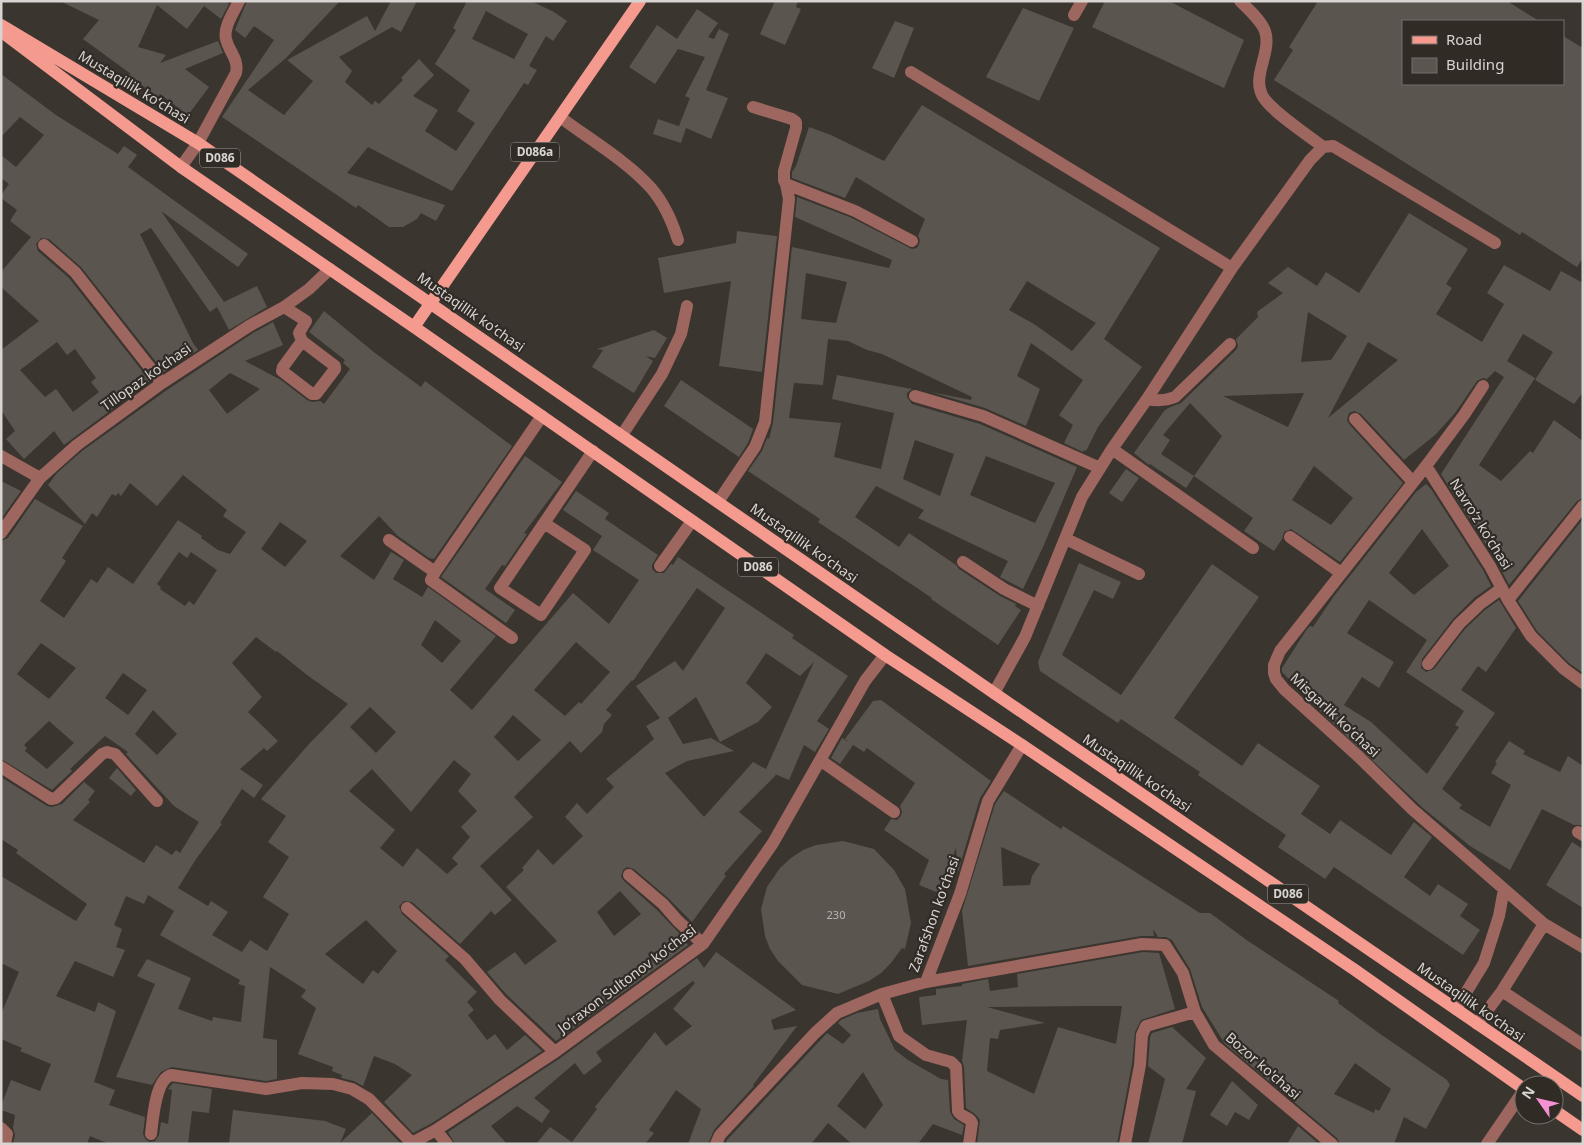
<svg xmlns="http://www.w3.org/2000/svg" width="1584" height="1145" viewBox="0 0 1584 1145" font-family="'Noto Sans',sans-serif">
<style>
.building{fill:#5b554f;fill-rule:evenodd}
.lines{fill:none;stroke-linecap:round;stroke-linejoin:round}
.minor{stroke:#9d665e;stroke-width:12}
.major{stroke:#f59a8f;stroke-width:12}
.labels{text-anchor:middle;stroke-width:4.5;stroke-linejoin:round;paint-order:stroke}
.number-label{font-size:11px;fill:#b9b4b0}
.shield{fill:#312b26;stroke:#a6a19e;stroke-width:1}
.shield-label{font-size:12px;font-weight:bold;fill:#d8d4d1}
.street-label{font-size:14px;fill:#d8d4d1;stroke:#312b26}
</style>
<rect width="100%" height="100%" fill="#3b3530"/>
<path class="building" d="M60,1H226L229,4L221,19L204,6L187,29L157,5L138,47L166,55L160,63L218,41L223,53L185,69L209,87L188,115L160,94L158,97L128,75L131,74L83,39L99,20Z
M247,1H340L286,58L248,90L284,115L313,81L287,60L367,16L375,31L391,1H417L401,32L392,27L339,57L352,71L345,82L372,105L375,101L379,104L403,80L401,78L419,59L434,75L413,96L438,110L425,131L456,151L475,123L457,111L470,90L435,64L456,30L453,28L467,1H531L554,12L567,21L553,41L546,36L529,66L537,70L528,85L524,83L452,191L368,147L347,173L445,205L436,221L421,213L417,219L403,227H389L358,205L356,208L222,117L274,40L254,26L245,38L235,30ZM486,11L528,34L514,59L472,39Z
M775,1H798L796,7L801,9L785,45L760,34Z
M1105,1H1169L1244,40L1224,88L1092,27Z
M1318,1H1507L1539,21H1403V84H1563V36L1583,48V258L1577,267L1522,232L1520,235L1274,80L1293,50L1289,47Z
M1023,8L1074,28L1039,101L986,77Z
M697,9L718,23L708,37L714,39L719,29L729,34L706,90L728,98L711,139L686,128L681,143L653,134L658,119L681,127L679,126L690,98L685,96L705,57L678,49L655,84L629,67L657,25L677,39Z
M895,21L914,28L894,78L872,68Z
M1,74L56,115L118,154L124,146L137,155L128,167L248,254L238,267L161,211L224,302L257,286L267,307L229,330L217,307L210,312L151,228L140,234L193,343L198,350L164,372L81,267L49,239L41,238L36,244L38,251L69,278L150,381L64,445L54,431L24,459L6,439L15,431L1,410V350L39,321L1,287V272L31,237L10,221L17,210L1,198V195L9,184L1,178V155L16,167L44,135L20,117L1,137ZM57,342L67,355L75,349L96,378L91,382L99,392L73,412L56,389L45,397L20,370Z
M922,105L1160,248L1104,339L1142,367L1098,427L1086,451L1084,450L1083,452L1064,443L1073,425L1059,415L1083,380L1031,343L1017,376L1040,389L1026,426L985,408L931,392L971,400L972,397L882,354L867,350L848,341L828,339L823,385L794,383L789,418L841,423L834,457L881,469L894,413L832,399L837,375L912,389L907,393V397L912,404L980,424L1077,467L1043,547L1023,589L1000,577L1008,561L918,518L924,510L876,486L855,517L899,547L909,533L956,565L959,569L1000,596L1016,604L1015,606L1021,610L998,645L931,599L932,598L818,522L820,519L748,471L762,451L767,438L769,439L773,423L792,247L889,268L892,260L795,217L797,197L852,218L912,249L917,248L919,244L920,240L918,236L925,219L856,177L845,198L792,178V172L796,166L809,127L831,135L884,161ZM806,273L847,282L836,323L801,319ZM1027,281L1096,323L1072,351L1034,324L1009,310ZM915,440L954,454L940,496L903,479ZM986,456L1055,483L1035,523L970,495Z
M1409,213L1468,249L1446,284L1452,288L1436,314L1482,342L1504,304L1487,293L1504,265L1550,291L1561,271L1583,283V392L1574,404L1535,380L1553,352L1523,334L1507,361L1535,378L1479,465L1501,481L1530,451L1533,453L1554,420L1583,441V498L1577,501L1509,585L1497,562L1441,474L1504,377L1495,371L1487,379L1483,378L1477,381L1455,413L1435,435L1404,460L1361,414L1354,411L1349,413L1347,420L1349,424L1403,483L1340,562L1291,529L1284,532L1282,539L1274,551L1244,531L1253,518L1194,476L1186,488L1150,464L1149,465L1134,453L1164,411L1168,408L1181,403L1236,350L1238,346L1236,339L1258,317L1257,312L1283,293L1268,283L1288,267L1317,286L1326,272L1359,293ZM1308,312L1347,336L1331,360L1301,362ZM1368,342L1398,360L1328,418ZM1304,393L1288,427L1223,396ZM1190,403L1222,436L1194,476L1161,454L1170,440L1163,435ZM1314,466L1353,498L1331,525L1292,500Z
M737,231L777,236L762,372L719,366L731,281L664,293L658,258L736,243Z
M324,311L375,353L421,387L425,381L512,446L434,559L429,558L398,536L379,516L340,556L374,580L391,552L404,560L393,579L422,597L428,587L496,636L450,690L472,710L573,593L609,624L639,580L593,550L602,536L563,510L576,491L609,513L605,519L658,555L652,565V569L656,573H664L671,564L673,565L678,557L794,635L792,638L848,676L817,721L829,729L815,752L804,745L789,780L775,774L776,775L739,812L762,831L724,874L726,876L692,922L668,898L634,869L627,867L623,870L621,877L624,881L657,910L682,936L688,945L556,1041L506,994L487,972L515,952L525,965L557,941L506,887L524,870L522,868L538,849L553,865L583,836L565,817L577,803L587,814L614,787L606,779L654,739L646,726L660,718L636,686L675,661L683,671L725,608L697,588L633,681L632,680L606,710L612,715L604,724L602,732L581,753L570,741L514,797L533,817L480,866L512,900L495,915L491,911L460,944L412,902L404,901L399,906L402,914L449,956L445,960L477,992L467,1002L474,1010L468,1015L487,1040L495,1034L507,1050L525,1035L542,1051L432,1123L413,1133L384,1102L412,1075L395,1064L374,1056L363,1086L354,1081L341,1078L342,1075L332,1071L333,1067L298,1054L316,1008L301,997L306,990L270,967L263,1038L277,1040V1079L266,1081L172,1067L161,1072L152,1085L116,1077L155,984L137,976L147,959L191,978L178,1009L212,1021L213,1017L241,1022L245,986L238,984L240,980L160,935L174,911L148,895L144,904L126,896L114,925L122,929L116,947L125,950L113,977L75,961L56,996L95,1012L98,1002L116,1011L94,1082L115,1090L109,1105L145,1117L143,1134L146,1140L150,1142L155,1141L159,1135L161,1122L168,1124L172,1090L168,1089L173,1083L212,1089L209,1113L192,1111L188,1144H109L90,1136L87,1144H13L15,1135L13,1128L15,1115L1,1110V1106L11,1080L40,1091L51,1064L20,1051L22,1048L1,1039V1014L19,972L1,963V876L76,921L87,904L16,853L18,850L1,839V777L47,806L52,807L62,804L84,782L95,791L88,800L90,802L73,820L144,863L156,845L172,855L176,850L180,853L199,822L174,806L126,754L128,752L105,736L70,769L72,771L52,790L1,759V541L8,538L35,499L83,526L62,558L66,561L40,601L64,618L91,579L97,583L108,567L133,584L178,520L202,536L201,538L218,550L230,554L246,532L223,516L227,510L183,475L157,506L130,483L121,496L118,493L116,496L112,494L97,517L92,513L85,524L48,485L57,473L82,451L167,390L253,333L273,322L283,345L245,361L281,380L307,400L312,402L320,401L324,404L350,369L343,363L345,360L309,332ZM230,373L260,389L227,414L209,390ZM280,522L307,541L285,567L261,549ZM179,552L187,558L191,552L217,570L194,605L189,601L185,606L160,589L161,587L157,584ZM435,620L461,641L442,663L421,645ZM256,637L276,652L277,651L307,675L348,704L309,744L261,799L286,816L268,842L289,857L263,897L289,914L267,951L250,940L242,952L212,935L228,912L211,901L208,906L178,888L196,859L222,824L220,823L242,789L254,798L263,785L240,769L264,748L267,751L278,741L248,712L262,697L232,663ZM576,642L610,672L581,704L579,702L565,716L534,690ZM41,643L76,668L49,699L17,674ZM766,653L800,676L814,662L766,769L753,762L704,817L665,773L687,761L734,751L711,738L683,744L668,718L696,697L720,742L758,722L772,707L746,683ZM123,673L147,690L128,715L105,698ZM370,707L396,732L376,753L350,727ZM153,710L177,734L157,755L135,734ZM513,715L541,740L518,761L494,737ZM49,721L74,743L47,769L25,751L27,748L24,745ZM454,760L471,774L458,791L477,811L461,827L470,837L452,858L458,864L447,874L417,848L403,867L380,848L395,830L349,791L372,769L411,812ZM620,891L641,914L614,936L597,912ZM366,920L397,951L378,974L373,970L363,984L325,954Z
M654,330L667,338L655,358L646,356L653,361L634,393L592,367L603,350L597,349Z
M681,380L753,429L748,443L739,457L664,406Z
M525,456L562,482L524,533L527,534L505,566L502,565L485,589L515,610L506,623L441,577Z
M1126,469L1139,478L1122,502L1109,493Z
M1,481L21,491L1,519Z
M1426,484L1431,489L1483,570L1491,586L1474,598L1453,619L1422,659L1421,668L1426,672L1434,669L1465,629L1485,610L1499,600L1516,628L1486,672L1478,666L1461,690L1495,713L1442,789L1462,805L1459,808L1490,827L1511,785L1491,773L1497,763L1495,762L1509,741L1525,751L1523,754L1560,772L1568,756L1583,766V825H1574L1542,809L1510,870L1470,846L1423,808L1323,714L1282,672V668L1307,629L1310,626L1313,627L1334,596L1416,492ZM1422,529L1449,566L1414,595L1389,573ZM1369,600L1427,640L1406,672L1464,711L1455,725L1459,727L1427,774L1371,722L1344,705L1362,677L1379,688L1394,662L1347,633Z
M1583,519V673L1569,663L1537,631L1518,601Z
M1079,563L1121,582L1113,599L1094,590L1062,655L1121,695L1212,564L1259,597L1174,718L1242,766L1258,743L1320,786L1301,814L1330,834L1340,820L1391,855L1414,822L1432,837L1404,877L1430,896L1438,884L1468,904L1460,916L1480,930L1463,955L1334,867L1325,879L1278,847L1286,835L1198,775L1200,772L1121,719L1118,723L1040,671L1038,662Z
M881,700L991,781L980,798L958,872L956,848L939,893L919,885L929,860L884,830L891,819L897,820L901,816L902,812L900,806L915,783L867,748L864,752L853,745L840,764L831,758L842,738L849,742L845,739L873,701Z
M117,768L136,790L131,796L109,778Z
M1004,791L1061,829L1063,826L1200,913H1210L1248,941L1339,1001L1338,1003L1376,1031L1447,1080L1450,1085L1426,1129L1404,1117L1394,1144H1340L1337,1138L1225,1044L1202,1007L1190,969L1172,940L1166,937H1158L1153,929L1154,936H1141L968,966L962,911L995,804ZM1001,847L1040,864L1032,876L1030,885L1003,886ZM1355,1063L1391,1089L1379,1111L1375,1109L1374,1113L1334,1094Z
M843,841L874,849L894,870L905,889L911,923L905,949L902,948L891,963L881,973L869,981L838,994L802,985L778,961L770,949L765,936L761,909L767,887L780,868L791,858L803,850L816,845Z
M1572,842L1583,849V908L1546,885Z
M716,952L796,1010L771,1020L774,1030L797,1026L753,1085L754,1086L714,1130L708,1144H688L701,1109L676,1090L649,1130L654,1133L645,1144H536L550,1127L572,1142L597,1109L595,1107L655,1032L666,1046L692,1026L673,1009L695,983L693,981L596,1052L602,1061L584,1075L575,1063L534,1098L550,1111L542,1123L517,1106L491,1126L507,1144H455L448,1132L559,1059L697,958L704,968Z
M1143,952L1159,953L1175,1009L1141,1020L1135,1032L1132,1064L1117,1144H977L980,1120L975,1114L966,1108L964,1067L962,1061L967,1020L922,1025L919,997L936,995V989L962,986V984L988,979L990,991L1018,987L1017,974ZM1084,1006H1122L1116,1044L1058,1027L1034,1094L987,1071L990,1038L998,1039L1000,1030L1045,1023L987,1007Z
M878,1009L880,1019L895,1050L908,1060L941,1079L948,1080L950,1112L954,1119L964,1125L962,1135L933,1124L918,1144H852L828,1123L811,1144H725L727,1140L827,1033L843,1044L851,1035L838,1023L841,1020L857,1013ZM863,1072L883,1105L865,1129L837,1106Z
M1172,1027L1206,1058L1186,1089L1196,1091L1182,1144H1148L1165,1079L1148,1066L1150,1037L1152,1033Z
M1232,1081L1258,1105L1249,1120L1235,1112L1227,1126L1210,1115Z
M233,1110L325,1121L346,1129L340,1143L372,1113L401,1144H229Z
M1298,1126L1319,1144H1287Z"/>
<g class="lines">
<path class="minor" d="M1240,1C1248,9 1261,20 1265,31C1272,52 1252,75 1262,95C1269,110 1308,135 1323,147
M1074,15L1082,1
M911,72L1232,268
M560,117C589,139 627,161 651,188C664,203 672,221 678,240
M181,167L198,143L236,73C239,59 229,52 226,39C223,27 234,12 239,1
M786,184L855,211L912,241
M44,245L75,272L162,383
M284,307L306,321L299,333L302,341L335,366V369L316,394H312L282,371L283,367L302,341
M915,396L983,416L1100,468
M1147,399C1157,401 1165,401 1175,397L1230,344
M1355,419L1413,482
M622,435L662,374L681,334L687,306
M1112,449L1253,548
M1,456L40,478
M1426,466L1490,566L1508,600L1531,636L1564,669L1583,683
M718,502L755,447L765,422L789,199L786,184L784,180V171L796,128V122L792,119L753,107
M544,523L585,550L541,615L500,588L593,451
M1,533L40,478L77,445L162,383L249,326L284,307L309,289L330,269
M1290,537L1341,573
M1066,539L1139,574
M389,540L435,572
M963,562L1004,589L1038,606
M660,566L692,521
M1508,600L1583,506
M512,638L431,580L435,572L542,416
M1428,664L1459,624L1480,604L1502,588
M994,693L1025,637L1082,497L1112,449L1147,399L1232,268L1310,160L1323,147L1333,146L1495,243
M820,760L894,812
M1,767L51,799L56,798L102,754L107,752L115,754L157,801
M1578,832L1583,835
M629,875L663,904L678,921L703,944
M407,908L465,959L500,1000L555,1052
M1544,924L1583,947
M926,982L1142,944L1165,945L1183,973L1195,1012L1214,1045L1332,1144
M1502,991L1544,924L1504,889
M882,994L899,1036L926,1055L951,1062L956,1067L958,1111C961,1118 970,1116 972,1123L969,1144
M1456,1009L1484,963L1499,916L1504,889L1412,809L1359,757L1284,689L1276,679L1274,673V665L1280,651L1426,466L1464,415L1483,386
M1477,1024L1502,991L1583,1045
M1,1128L7,1134L5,1144
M436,1130L447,1144
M151,1134C153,1119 155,1080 171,1075L266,1089L302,1083L333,1084L352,1089L369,1099L412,1143
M410,1144L436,1130L555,1052L703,944L773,843L865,681L885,655
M716,1144L720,1135L815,1033L837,1013L882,994L926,982L960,894L988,801L1022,745
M1125,1144L1140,1065L1142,1035L1146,1026L1195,1012
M1487,1144L1524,1090"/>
<path class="major" d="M1,25L198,143L994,693L1583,1096
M7,36L181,167L414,327L885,655L1022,745L1355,970L1524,1089
M414,327L640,1
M1554,1110L1583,1130"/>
</g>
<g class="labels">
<g class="number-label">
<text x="836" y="919">230</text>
</g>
<g class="shield">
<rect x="511" y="142.5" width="48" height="19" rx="4"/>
<rect x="200" y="148.5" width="40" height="19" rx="4"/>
<rect x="738" y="557.5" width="40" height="19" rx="4"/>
<rect x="1268" y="884.5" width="40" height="19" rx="4"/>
</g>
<g class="shield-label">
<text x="535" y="156">D086a</text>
<text x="220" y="162">D086</text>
<text x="758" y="571">D086</text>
<text x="1288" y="898">D086</text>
</g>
<g class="street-label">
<text transform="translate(134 87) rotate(31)" y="5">Mustaqillik koʻchasi</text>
<text transform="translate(471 312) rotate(35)" y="5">Mustaqillik koʻchasi</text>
<text transform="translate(146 377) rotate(-35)" y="5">Tillopaz koʻchasi</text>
<text transform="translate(1481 524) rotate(58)" y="5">Navroʻz koʻchasi</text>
<text transform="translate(804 543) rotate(35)" y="5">Mustaqillik koʻchasi</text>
<text transform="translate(1335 715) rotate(43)" y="5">Misgarlik koʻchasi</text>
<text transform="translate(1137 773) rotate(34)" y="5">Mustaqillik koʻchasi</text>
<text transform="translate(934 914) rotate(-70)" y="5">Zarafshon koʻchasi</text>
<text transform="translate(627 979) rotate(-37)" y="5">Joʻraxon Sultonov koʻchasi</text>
<text transform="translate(1471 1002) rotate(35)" y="5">Mustaqillik koʻchasi</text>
<text transform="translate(1263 1066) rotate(41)" y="5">Bozor ko'chasi</text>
</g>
</g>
<rect width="1584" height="1145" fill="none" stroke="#d8d4d1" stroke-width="5"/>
<rect x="1402" y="20" width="162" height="65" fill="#312b26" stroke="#746f6a"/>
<rect x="1412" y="36" width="25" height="8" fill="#f59a8f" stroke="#746f6a"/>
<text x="1446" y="45" font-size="15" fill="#d8d4d1">Road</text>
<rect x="1412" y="58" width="25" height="15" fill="#5b554f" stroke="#746f6a"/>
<text x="1446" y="70" font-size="15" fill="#d8d4d1">Building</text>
<g transform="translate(1539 1100) rotate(304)"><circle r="24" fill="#312b26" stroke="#746f6a"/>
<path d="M0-4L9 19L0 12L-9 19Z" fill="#f591d2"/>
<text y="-8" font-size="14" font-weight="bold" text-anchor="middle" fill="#d8d4d1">N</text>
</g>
</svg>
